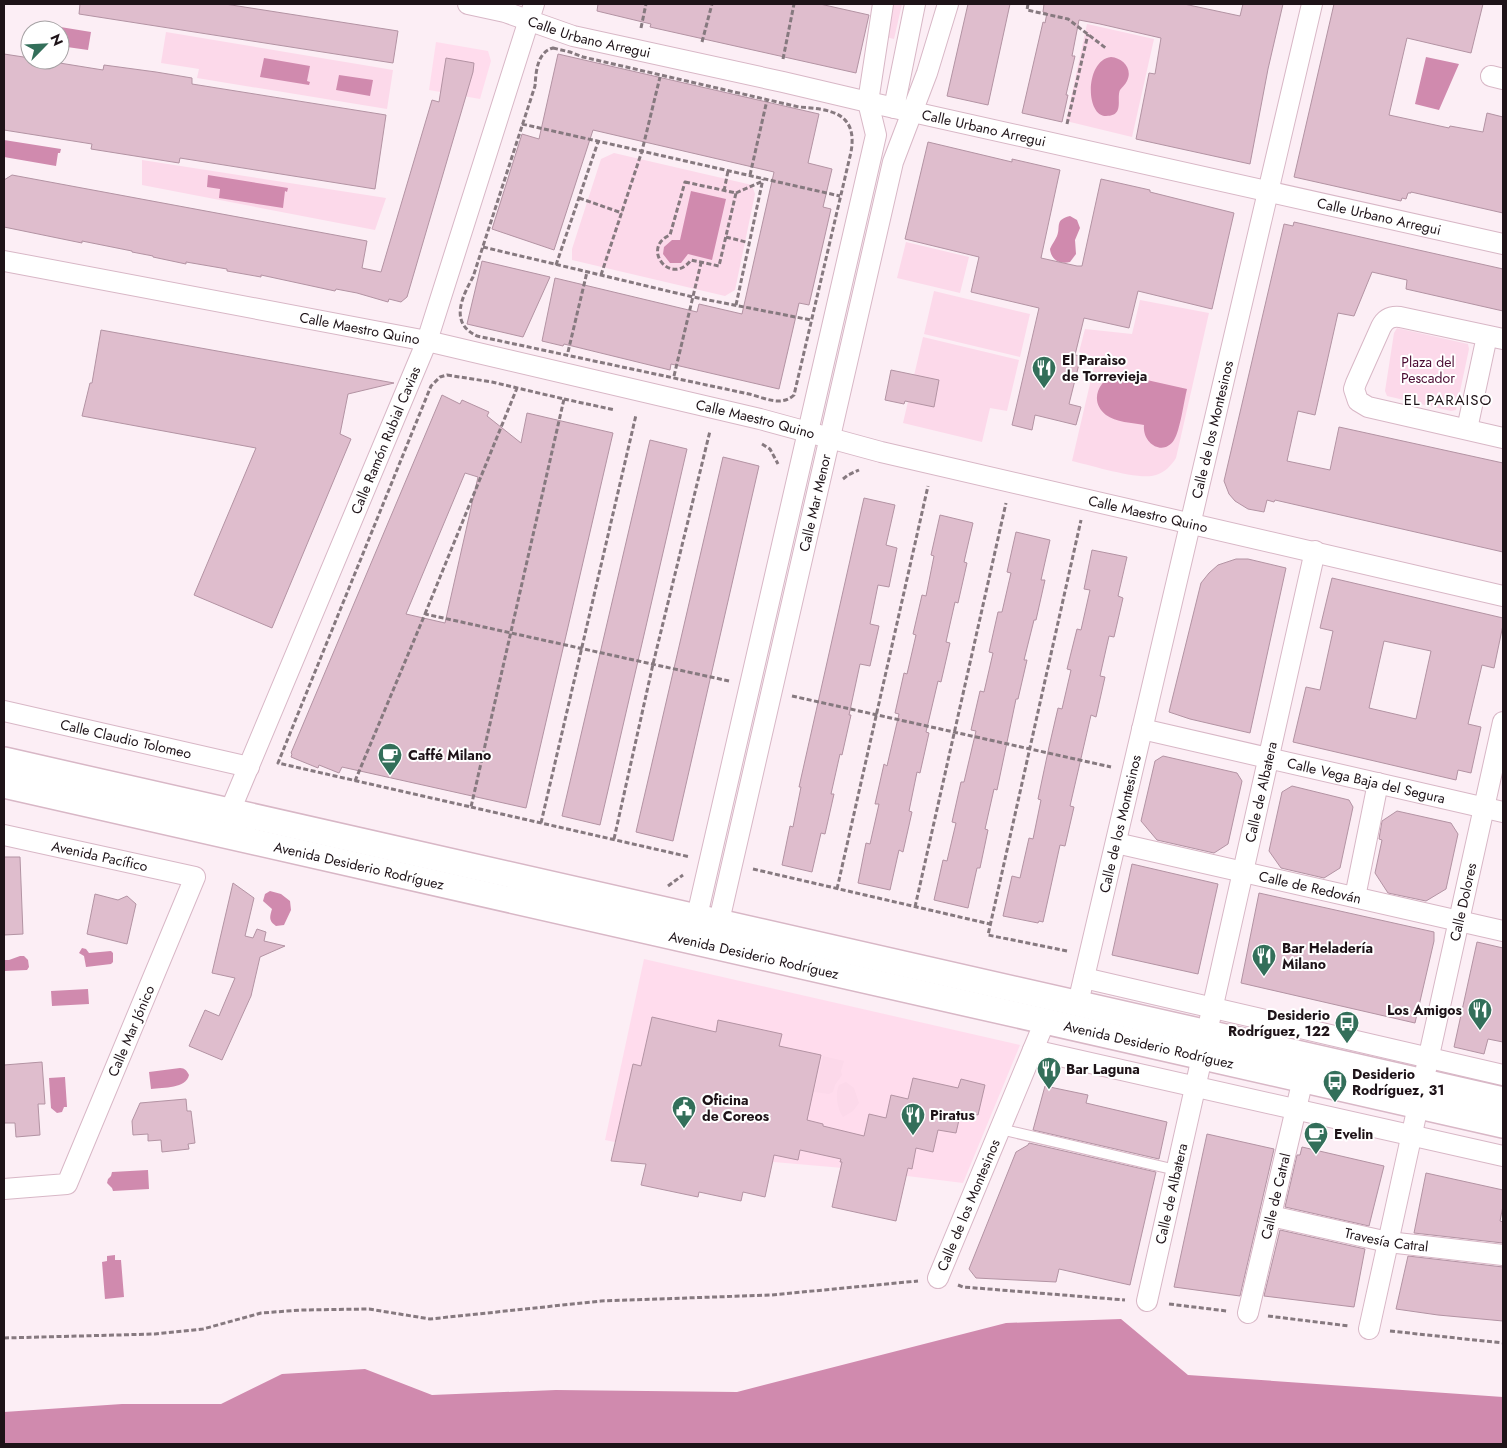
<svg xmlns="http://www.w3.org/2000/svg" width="1507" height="1448" viewBox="0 0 1507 1448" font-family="Jost,sans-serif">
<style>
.built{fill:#ffdced}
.green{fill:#fcd9ea}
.water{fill:#d08aae}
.building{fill:#dfbdcd;stroke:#b393a3;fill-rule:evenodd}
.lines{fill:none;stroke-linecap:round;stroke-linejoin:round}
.service-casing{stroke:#d8b7c6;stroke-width:12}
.minor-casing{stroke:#d8b7c6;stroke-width:22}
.tertiary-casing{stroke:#d8b7c6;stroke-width:28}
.path{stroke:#86797f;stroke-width:3;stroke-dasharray:5 2.5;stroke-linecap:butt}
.service{stroke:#fff;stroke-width:10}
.minor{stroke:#fff;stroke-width:20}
.tertiary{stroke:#fff;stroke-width:25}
.labels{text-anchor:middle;stroke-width:4;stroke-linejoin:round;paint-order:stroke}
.street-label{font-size:14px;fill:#1e1318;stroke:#fff}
.poi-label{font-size:14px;font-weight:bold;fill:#1e1318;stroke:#fff;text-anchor:start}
.park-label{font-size:14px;fill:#4a0b32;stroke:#fff}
.neighbourhood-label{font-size:15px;letter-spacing:1px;fill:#1e1318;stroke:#fff}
</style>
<rect width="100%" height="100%" fill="#fceef5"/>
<path class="built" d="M436,42L488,51L491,61L480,99L429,90Z
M644,959L1020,1045L963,1183L843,1168L668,1153L605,1140Z"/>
<path class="green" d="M891,4H902L894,39L886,37Z
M1087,24L1154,39L1132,137L1066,121Z
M166,32L393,70L387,109L197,78L199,69L161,63Z
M614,153L752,185L755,194L735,290L725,296L572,260V249L601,159Z
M142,160L386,198L375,230L142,185Z
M906,242L969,257L960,293L897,278Z
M934,291L1030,314L1020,357L924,334Z
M1140,300L1209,313L1176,458C1171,466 1165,472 1156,475C1140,481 1090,465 1072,461L1096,358L1079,352L1085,329L1132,334Z
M1397,328L1468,344L1469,349L1456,410L1451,411L1387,396L1385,391L1394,333Z
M923,337L1019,360L1007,411L990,408L982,442L903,423Z
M823,1056L844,1061L841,1071L842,1075L835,1085L833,1092L829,1094L814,1092Z
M846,1082L854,1088L859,1103L853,1111L843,1117C837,1109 835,1093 839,1085Z"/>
<path class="water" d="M42,24L91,32L88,50L60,46V30H43L42,28Z
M1111,57C1123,58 1133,69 1127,81C1125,85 1122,87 1120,90C1116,99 1125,116 1106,116C1085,116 1085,60 1111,57Z
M1426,57L1459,64L1439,110L1415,104Z
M264,58L310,66L307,81L310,82L309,85L260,77Z
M339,75L373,80L370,96L336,90Z
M4,140L61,149L60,153H58L56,166L4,157Z
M208,175L288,188L287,192L285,191L283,208L219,198L220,189L207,187Z
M691,191L726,199L712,260L688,254L681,263H670L663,254L664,247L672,240H680Z
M1070,216L1077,220L1080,228L1075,240L1076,254L1070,262C1059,265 1051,259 1050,249C1052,244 1054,242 1056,238C1062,228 1053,220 1070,216Z
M1115,374H1120L1187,389C1184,401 1180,431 1174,440C1163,457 1142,443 1144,425C1133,423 1115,422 1106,415C1089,402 1098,381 1115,374Z
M270,891L281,894L290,901L291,910L284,925L276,926C268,921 270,916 272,909L263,901L265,894Z
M82,948L86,949L89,953L111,951L113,953V962L111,964L86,967L84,956L79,953Z
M20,956H24L28,960L29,967L27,970L4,971V960H9Z
M88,989L89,1004L52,1006L51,991Z
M180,1068C185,1068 187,1071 189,1075C186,1089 164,1087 151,1089L149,1072Z
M65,1077L67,1107H64L62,1112L57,1113L51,1108L49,1078Z
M148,1170L149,1189L113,1191L112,1188L107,1183L108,1179L111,1176L112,1172Z
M115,1255V1260H121L124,1297L105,1299L102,1262L107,1261V1256Z
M1121,1319L1188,1375L1503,1397V1444H4V1412L122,1404H221L282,1374L365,1369L432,1395L556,1390L737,1392L1006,1323Z"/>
<path class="building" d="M80,4H225L398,31L393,63L79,14Z
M598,4H820L869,15L856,73L650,27L651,24L597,11Z
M968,4H1010L988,105L947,96Z
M1044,4H1184L1240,16L1243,4H1283L1268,69L1250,164L1136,139L1149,73L1155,74L1161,38L1100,24L1079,20L1072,56H1075L1066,95H1068L1062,122L1022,113L1043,22L1045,23L1047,13L1043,12Z
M1334,4H1483L1471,53L1407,38L1389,115L1449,128L1450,126L1483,132L1487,113L1503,117V213L1411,192V193H1408L1406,199L1402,198L1401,201L1294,177Z
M4,54L30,58V60H41L103,70L104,65L156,72L192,78V84L386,115L375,189L180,158L179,163L91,149L92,144L4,130Z
M558,54L819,114L808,163L832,169L823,207L831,209L809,305L799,303L779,389L671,364L670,370L564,344L563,346L542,341L555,278L697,312L699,304L742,314L774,172L593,130L554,250L492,229L522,134L539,139Z
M446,58L474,63L473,72L407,297L401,302L389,299L388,302L357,293L336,289L335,291L261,275V277L227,271V269L186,262V264L153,257V256L132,252V251L82,241V243L4,227V180L12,175L367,241L362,268L381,272L432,100L439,102Z
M928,142L1012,162V159L1060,170L1041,258L1077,266H1082L1101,179L1150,190V192L1234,213L1212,309L1138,291L1129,328L1084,318L1075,355L1081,356L1069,404L1081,407L1076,425L1035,415L1032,430L1012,425L1039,308L971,292L979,257L905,239Z
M1294,222L1503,269V311L1406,289L1407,280L1372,272L1354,316L1338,313L1315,415L1298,411L1287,461L1330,470L1339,427L1503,463V552L1275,500L1274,502L1267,500L1264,512L1248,509L1235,501L1229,494L1224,481L1284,224L1293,226Z
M482,261L550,277L523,337L467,324Z
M101,330L394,383L348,394L340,434L351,439L272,628L194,595L256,448L82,416L90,383H92Z
M891,370L939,380L934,407L905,401L904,404L885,400Z
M442,395L460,404L462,400L489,412L487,416L521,443L527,413L613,433L526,808L342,767L339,773L319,765L318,768L291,757L292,754L291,753ZM465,473L478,477L445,623L406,614Z
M650,440L687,449L600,825L562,816Z
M723,457L759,466L673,841L636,832Z
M864,498L895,505L886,545L897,548L889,587L878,585L870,624L879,626L870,666L860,664L849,715H851L842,755L840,754L831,794H834L825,834L821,833L812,872L782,865L790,826L793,827L801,787H799Z
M940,515L973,523L964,562L967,563L958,603L955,602L946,642L950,643L941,682L938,681L926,732L929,733L920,773L917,772L909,811L912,812L903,852L899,850L890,890L858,883L866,843L870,844L879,804H875L884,764L887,766L899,714L895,713L904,673L907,674L916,635L913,634L922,595L926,596L934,556L931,555Z
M1016,532L1050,540L1041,580H1045L1036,620H1034L1024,660H1027L1018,699H1016L997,790L994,789L985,829L988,830L980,868H977L968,908L934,900L943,860L947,861L956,823L952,822L961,782H964L976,731L971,730L980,691L984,692L993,653L989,652L998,612H1002L1011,573L1007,572Z
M1092,550L1127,557L1118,596L1123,598L1114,637L1109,636L1100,676L1105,677L1096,717L1091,715L1070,806L1074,807L1065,846L1060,845L1043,922L1039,921L1038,923L1003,916L1012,876L1020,878L1029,838L1033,839L1041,800L1038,799L1049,747L1058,708L1062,709L1071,670L1067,669L1077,629L1081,630L1090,590L1084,589Z
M1236,559H1248L1286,568L1250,733L1190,719L1169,712L1201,583L1209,573L1218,565Z
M1332,578L1503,618V625L1494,668L1482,665L1468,724L1481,727L1471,773L1458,770L1456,780L1293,742L1306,687L1320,690L1333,631L1320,628ZM1384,641L1431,651L1416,719L1369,708Z
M1163,756L1237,773L1242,781L1228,844L1214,853L1157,840L1141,821L1155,761Z
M1292,786L1349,800L1353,807L1340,868L1324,878L1281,868L1269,851L1282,792Z
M1397,811L1451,823L1458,834L1446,889L1426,901L1388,893L1375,873L1382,840L1379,839L1382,821Z
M4,857H20L23,934L4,935Z
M1132,864L1218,884L1198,974L1112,955Z
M233,883L254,898L245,936L253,938L257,929L266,932L264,941L285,946L260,957L251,996L222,1060L189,1046L205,1010L219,1016L235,978L212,973Z
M1259,893L1434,932V941L1415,1023L1241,983Z
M95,894L118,900L127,896L136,904L127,944L87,934Z
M1477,942L1503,948V1042L1488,1039L1484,1054L1454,1047Z
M652,1017L716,1032L718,1020L782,1034L779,1046L821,1055L807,1120L823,1124V1126L864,1136L869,1114L886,1118L891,1095L908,1099L913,1078L958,1088L961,1079L985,1085L978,1115L961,1111L956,1133L938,1130L933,1152L916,1148L912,1169L908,1168L896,1221L832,1207L842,1162H840L841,1159L800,1150L798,1160L774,1155L765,1197L743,1192L741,1201L699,1192L698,1197L641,1185L646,1164L611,1161L633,1064L641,1066Z
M42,1062L45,1104H38L40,1135L16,1137L15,1123H4V1065Z
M1045,1086L1088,1095L1086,1103L1167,1122L1159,1159L1033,1130Z
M186,1099L187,1111H191L195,1143L188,1144L189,1149L162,1152L161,1140L148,1141V1134L133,1135L132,1121L140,1103Z
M1207,1134L1274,1149L1240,1296L1174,1287Z
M1029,1143L1156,1172L1130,1285L1059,1269L1056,1282L976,1278L969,1269L1016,1152L1028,1145Z
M1302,1147L1384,1166L1369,1226L1285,1207L1297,1155H1300Z
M1426,1173L1503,1190V1206L1500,1221L1503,1222V1243L1414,1233Z
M1280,1230L1365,1249L1354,1307L1264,1296Z
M1408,1256L1503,1267V1321L1438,1315L1396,1309Z"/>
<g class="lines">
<defs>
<path id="service" d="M1000,1129L1176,1170"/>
<g id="minor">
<path id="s1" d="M468,4L505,12L573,36L783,82L868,102L1503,244"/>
<path d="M1491,76L1503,79"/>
<path d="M894,108L915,4"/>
<path id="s2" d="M4,261L427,341L760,419L881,452L1503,596"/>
<path d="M1503,339L1400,317C1391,316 1385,319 1381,327L1356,383L1354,389L1358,401L1368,407L1503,438"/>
<path d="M1467,429L1487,336"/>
<path id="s3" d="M4,711L249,767"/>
<path id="s4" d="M1142,729L1503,812"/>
<path id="s5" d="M230,811L427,341L534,4"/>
<path id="s6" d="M4,835L195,877L67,1184L4,1189"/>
<path id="s7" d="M1116,843L1503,931"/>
<path d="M1355,897L1378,783"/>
<path d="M697,916L876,135L868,102L883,4"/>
<path id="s8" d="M719,921L893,162L927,73L948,4"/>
<path d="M1084,978L1503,1075"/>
<path id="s9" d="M1078,1003L1312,4"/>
<path id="s10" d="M1207,1032L1315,551"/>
<path d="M1033,1050L1503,1156"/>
<path id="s11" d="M1426,1069L1503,722"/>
<path id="s12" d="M1271,1216L1388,1242L1503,1255"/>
<path id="s13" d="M938,1278L1045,1021"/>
<path id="s14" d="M1147,1301L1202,1057"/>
<path id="s15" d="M1248,1313L1303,1079"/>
<path d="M1369,1329L1418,1106"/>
</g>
<g id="tertiary">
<path d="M4,760L1503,1100"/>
<path id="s16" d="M4,785L1503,1125"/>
</g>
</defs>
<use href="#service" class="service-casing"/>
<use href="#minor" class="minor-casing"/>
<use href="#tertiary" class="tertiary-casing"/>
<path class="path" d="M1028,4L1027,10L1068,19L1107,49
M641,28L646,4
M702,42L712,4
M553,48L570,52L583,57L799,107C831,109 858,113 851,152L794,395C781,407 765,398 749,394L477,336C449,323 462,297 473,277L535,86C536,72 537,52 553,48Z
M783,59L794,4
M522,124L840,196
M1067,124L1088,34
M750,175L767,100
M685,182L736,193L719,266L691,260C671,287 640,248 670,235Z
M724,191L728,171
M736,193L763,181
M579,198L622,213
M726,237L750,243
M483,247L693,297L811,320
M556,265L598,142
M601,275L642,151L660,77
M736,305L763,179
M568,352L587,272
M447,375L492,382L564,399L471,807L278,763L431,386L440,377Z
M674,376L701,263
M564,399L615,410
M762,444L770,449L778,464
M843,479L848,475L859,470
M425,614L517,388
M792,696L1111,767
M355,781L425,614L729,681
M471,807L690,857
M541,823L636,415
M614,839L653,664L710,431
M753,869L990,924
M668,886L683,875
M837,889L928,486
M915,907L1006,503
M1067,951L988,935L1081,520
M958,1285L963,1287L1125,1300
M1169,1304L1227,1311
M1268,1316L1349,1326
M1390,1331L1503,1343
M4,1338L155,1334L203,1329L261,1313L301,1310L369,1309L430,1319L601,1301L771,1295L918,1281"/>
<use href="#service" class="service"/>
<use href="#minor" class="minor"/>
<use href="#tertiary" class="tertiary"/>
</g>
<defs>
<symbol id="restaurant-pin" viewBox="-11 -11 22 30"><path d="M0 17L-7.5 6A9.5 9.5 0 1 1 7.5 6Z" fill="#336f5a" stroke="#fff"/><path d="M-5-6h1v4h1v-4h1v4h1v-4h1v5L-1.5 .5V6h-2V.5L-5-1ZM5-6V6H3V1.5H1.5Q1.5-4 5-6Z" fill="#fff"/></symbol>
<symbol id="cafe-pin" viewBox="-11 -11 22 30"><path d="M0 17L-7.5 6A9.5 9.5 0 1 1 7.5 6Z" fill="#336f5a" stroke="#fff"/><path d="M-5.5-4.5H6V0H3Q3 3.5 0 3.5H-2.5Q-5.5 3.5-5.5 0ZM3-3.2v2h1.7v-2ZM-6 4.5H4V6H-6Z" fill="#fff"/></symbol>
<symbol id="bus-pin" viewBox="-11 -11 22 30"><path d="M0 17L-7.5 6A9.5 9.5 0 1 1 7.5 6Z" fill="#336f5a" stroke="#fff"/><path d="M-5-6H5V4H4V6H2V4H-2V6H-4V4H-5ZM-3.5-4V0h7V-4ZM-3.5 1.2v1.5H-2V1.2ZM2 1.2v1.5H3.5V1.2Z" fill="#fff"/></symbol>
<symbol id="civic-pin" viewBox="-11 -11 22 30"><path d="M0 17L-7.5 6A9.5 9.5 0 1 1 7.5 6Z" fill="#336f5a" stroke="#fff"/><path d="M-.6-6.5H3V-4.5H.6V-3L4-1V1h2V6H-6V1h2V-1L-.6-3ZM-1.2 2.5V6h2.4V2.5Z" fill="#fff"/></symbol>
</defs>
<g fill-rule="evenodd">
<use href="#restaurant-pin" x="1030" y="354" width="28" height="38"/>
<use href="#cafe-pin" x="376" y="741" width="28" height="38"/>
<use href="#restaurant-pin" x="1250" y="942" width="28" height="38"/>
<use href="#restaurant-pin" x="1466" y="996" width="28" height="38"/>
<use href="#bus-pin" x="1333" y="1009" width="28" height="38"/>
<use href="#restaurant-pin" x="1035" y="1055" width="28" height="38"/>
<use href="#bus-pin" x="1321" y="1068" width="28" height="38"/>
<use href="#civic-pin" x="670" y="1094" width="28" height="38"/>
<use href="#restaurant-pin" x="899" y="1101" width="28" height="38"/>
<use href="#cafe-pin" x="1302" y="1120" width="28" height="38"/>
</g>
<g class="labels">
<g class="street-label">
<text dy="5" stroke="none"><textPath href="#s1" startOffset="126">Calle Urbano Arregui</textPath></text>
<text dy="5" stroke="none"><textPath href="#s1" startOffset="531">Calle Urbano Arregui</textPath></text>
<text dy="5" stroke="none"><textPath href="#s1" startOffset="936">Calle Urbano Arregui</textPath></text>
<text dy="5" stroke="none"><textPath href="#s2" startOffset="362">Calle Maestro Quino</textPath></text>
<text dy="5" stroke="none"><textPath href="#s2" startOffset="768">Calle Maestro Quino</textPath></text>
<text dy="5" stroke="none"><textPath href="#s9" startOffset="589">Calle de los Montesinos</textPath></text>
<text dy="5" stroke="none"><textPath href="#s5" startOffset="402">Calle Ramón Rubial Cavias</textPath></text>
<text dy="5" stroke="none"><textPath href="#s8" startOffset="429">Calle Mar Menor</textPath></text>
<text dy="5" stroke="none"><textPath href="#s2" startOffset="1172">Calle Maestro Quino</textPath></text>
<text dy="5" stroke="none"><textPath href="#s3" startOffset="125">Calle Claudio Tolomeo</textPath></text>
<text dy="5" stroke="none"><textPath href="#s4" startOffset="230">Calle Vega Baja del Segura</textPath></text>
<text dy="5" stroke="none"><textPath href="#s10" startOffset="246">Calle de Albatera</textPath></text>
<text dy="5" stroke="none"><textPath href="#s9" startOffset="184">Calle de los Montesinos</textPath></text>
<text dy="5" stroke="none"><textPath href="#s6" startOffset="98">Avenida Pacífico</textPath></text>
<text dy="5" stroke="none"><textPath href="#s16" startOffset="364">Avenida Desiderio Rodríguez</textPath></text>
<text dy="5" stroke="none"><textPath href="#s7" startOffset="199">Calle de Redován</textPath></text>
<text dy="5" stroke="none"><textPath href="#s11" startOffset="171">Calle Dolores</textPath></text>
<text dy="5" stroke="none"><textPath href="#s16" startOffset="769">Avenida Desiderio Rodríguez</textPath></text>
<text transform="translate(131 1031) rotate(-67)" y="5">Calle Mar Jónico</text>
<text dy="5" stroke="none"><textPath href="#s16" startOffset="1174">Avenida Desiderio Rodríguez</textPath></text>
<text dy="5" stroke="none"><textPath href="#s14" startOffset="110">Calle de Albatera</textPath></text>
<text dy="5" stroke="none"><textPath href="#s15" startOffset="120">Calle de Catral</textPath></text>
<text dy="5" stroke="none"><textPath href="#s13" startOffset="79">Calle de los Montesinos</textPath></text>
<text dy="5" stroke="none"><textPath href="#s12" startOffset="118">Travesía Catral</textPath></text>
</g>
<g class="poi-label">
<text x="1062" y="365">El Paraìso<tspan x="1062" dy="16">de Torrevieja</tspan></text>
<text x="408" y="760">Caffé Milano</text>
<text x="1282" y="953">Bar Heladería<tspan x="1282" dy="16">Milano</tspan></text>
<text x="1462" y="1015" text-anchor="end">Los Amigos</text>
<text x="1330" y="1020" text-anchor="end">Desiderio<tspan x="1330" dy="16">Rodríguez, 122</tspan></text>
<text x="1066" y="1074">Bar Laguna</text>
<text x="1352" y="1079">Desiderio<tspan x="1352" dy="16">Rodríguez, 31</tspan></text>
<text x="702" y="1105">Oficina<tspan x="702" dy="16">de Coreos</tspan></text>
<text x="930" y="1120">Piratus</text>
<text x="1334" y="1139">Evelin</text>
</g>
<g class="park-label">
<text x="1428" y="367">Plaza del<tspan x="1428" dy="16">Pescador</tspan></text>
</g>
<g class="neighbourhood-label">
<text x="1448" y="405">EL PARAISO</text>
</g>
</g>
<rect width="1507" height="1448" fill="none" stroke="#1e1318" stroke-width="10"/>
<g transform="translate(45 45) rotate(66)"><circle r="24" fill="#ffffff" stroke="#a5a1a3"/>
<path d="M0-4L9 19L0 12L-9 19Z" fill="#336f5a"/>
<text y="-8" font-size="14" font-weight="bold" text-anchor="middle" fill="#1e1318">N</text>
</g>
</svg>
